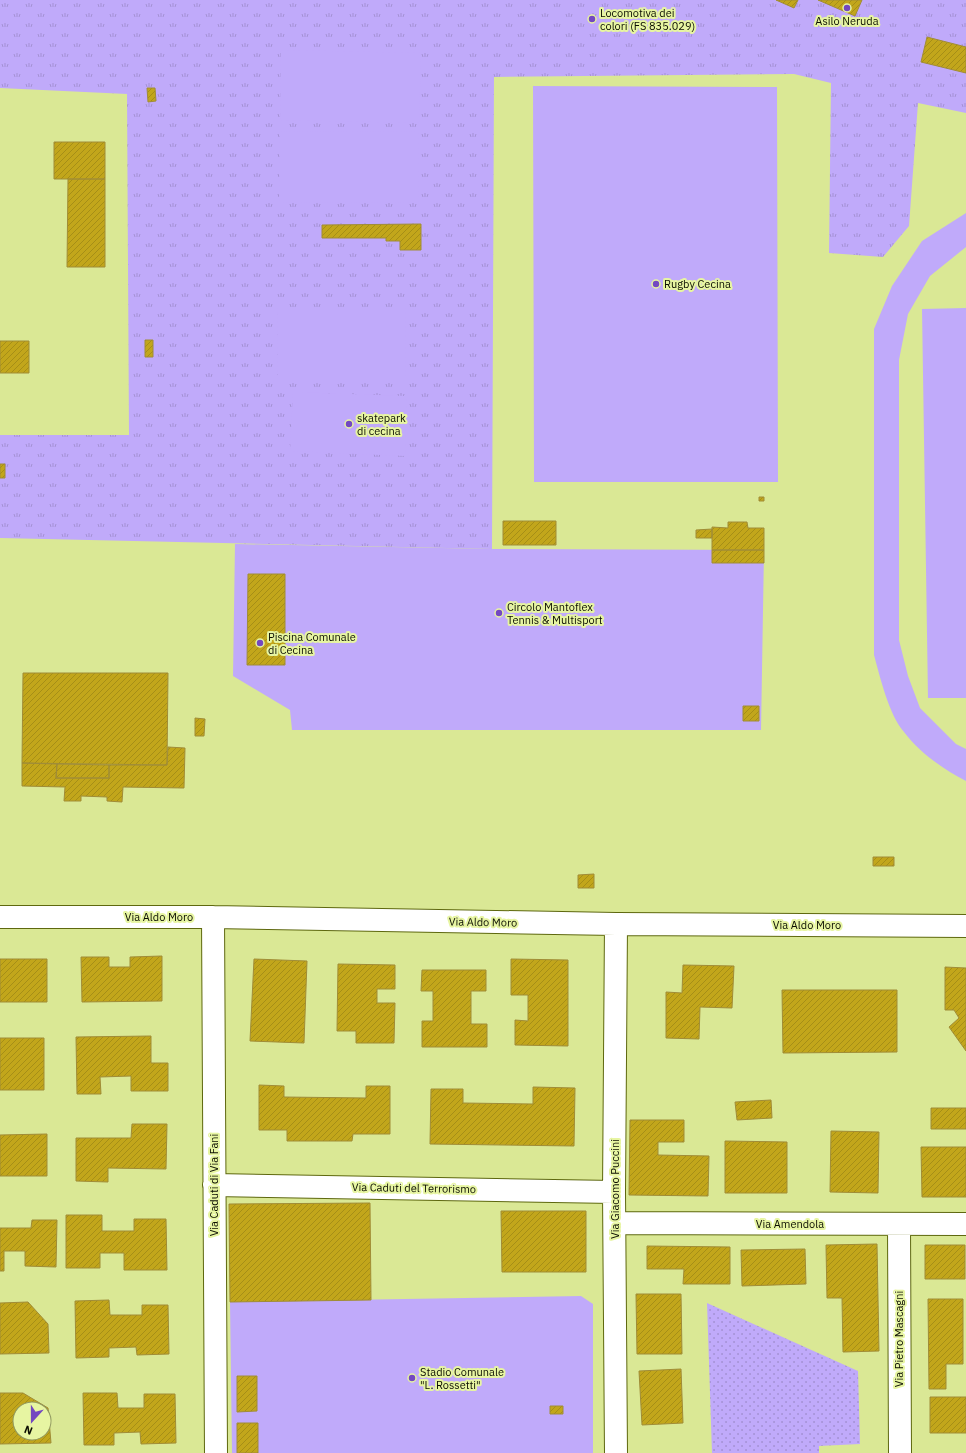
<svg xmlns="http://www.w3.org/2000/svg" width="966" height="1453" viewBox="0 0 966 1453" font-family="'IBM Plex Sans',sans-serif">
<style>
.grass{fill:url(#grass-dots)}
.park{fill:url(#park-tufts)}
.pitch{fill:#c0aafa}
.building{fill:url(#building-hatch);stroke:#a08c37;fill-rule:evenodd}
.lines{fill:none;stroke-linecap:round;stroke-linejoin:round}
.minor-casing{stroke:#5e680f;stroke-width:24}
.minor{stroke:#fff;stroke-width:22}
.poi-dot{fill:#7348c0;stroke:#e7f5a2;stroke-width:1.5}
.labels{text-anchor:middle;stroke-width:4;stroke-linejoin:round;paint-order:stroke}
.poi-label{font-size:11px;fill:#0b0d00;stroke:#e7f5a2;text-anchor:start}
.street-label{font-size:11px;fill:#0b0d00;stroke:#e7f5a2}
</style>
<defs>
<pattern id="grass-dots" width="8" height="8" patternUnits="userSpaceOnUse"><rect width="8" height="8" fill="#c0aafa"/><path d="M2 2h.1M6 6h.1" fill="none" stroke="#a491d4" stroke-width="1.8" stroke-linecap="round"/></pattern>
<pattern id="park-tufts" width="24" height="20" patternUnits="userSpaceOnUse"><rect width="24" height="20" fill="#c0aafa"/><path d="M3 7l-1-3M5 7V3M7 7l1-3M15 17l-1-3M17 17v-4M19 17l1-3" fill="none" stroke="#a491d4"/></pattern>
<pattern id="building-hatch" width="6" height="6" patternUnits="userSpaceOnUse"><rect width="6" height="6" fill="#c2a61b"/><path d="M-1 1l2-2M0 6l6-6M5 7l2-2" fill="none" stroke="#a58e17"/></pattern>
</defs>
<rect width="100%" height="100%" fill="#dae895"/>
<path class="grass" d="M707,1303L858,1371L860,1444L819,1446V1453H712Z"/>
<path class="park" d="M0,0H966V113L918,103L909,226L883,257L829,253L831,83L794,74L494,77L492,549L0,538V435H129L127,94L0,88Z"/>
<path class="pitch" d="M281,50L421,53L419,123L280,120Z
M533,86L777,87L778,482H534Z
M280,131L419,132L418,203L279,202Z
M966,213V247L930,276L908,314L899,360V640L908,676L920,708L956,744L966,749V781C943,769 920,753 904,732C889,715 880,677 874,655V329L892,286L922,241Z
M277,307H405L406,377H278Z
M966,308V698H928L922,309Z
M293,392L407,396L405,456L290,451Z
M235,544L492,549L764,550L761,730H292L290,710L233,676Z
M581,1296L593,1304V1453H232L230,1302Z"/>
<path class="building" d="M776,0H798L794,8Z
M818,0H862L855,16Z
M927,37L966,47V73L921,62Z
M147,88H155L156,101L148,102Z
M54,142H105V179H54Z
M68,179H105V267H67Z
M421,224V250H400V241H386V238H322V225Z
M145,340H153V357H145Z
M0,341H29V373H0Z
M0,464H5V478H0Z
M759,497H764V501H759Z
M503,521H556V545H503Z
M728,522H747L748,528H764V550H712V527L728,528Z
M712,529V538H696V530Z
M712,550H764V563H712Z
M248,574H285V665H247Z
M23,673H168L167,765L22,763Z
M743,706H759V721H743Z
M195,718L205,719L204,736H195Z
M168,747L185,748L184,788L123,787L122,802L107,801V797L81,796V801H64L65,787L22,786V763L57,764L56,778H109V765H167Z
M57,764L109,765V778H56Z
M873,857H894V866H873Z
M594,874V888H578V875Z
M162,956V1001L82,1002L81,957H109V967H130V957Z
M0,959H47V1002H0Z
M254,959L307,961L304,1043L250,1041Z
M511,959L568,960V1046L515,1045V1020L528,1021V995H511Z
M338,964L395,965V989H377V1003H395L394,1043H356V1031H337Z
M683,965L734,966L732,1008L700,1007L699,1039L666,1038V992L682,993Z
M945,967L966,968V1051L949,1027L959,1018L954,1010H945Z
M422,970H486V991H471V1024H487V1047H422V1021H433V991H421Z
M782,990H897V1052L783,1053Z
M151,1036V1063H168V1091H131V1076L100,1077L101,1094H77L76,1037Z
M0,1038H44V1090H0Z
M259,1085L284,1086V1097L366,1098V1086H390V1134H353L352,1141H287V1130H259Z
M533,1087L575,1088L574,1146L430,1144L431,1089H463V1103L533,1104Z
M771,1100L772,1118L737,1120L735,1102Z
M931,1108H966V1129H931Z
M630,1120H684V1142H658V1155L709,1156L708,1196L629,1195Z
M132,1124H167L166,1169L108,1168V1182L76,1181V1138H131Z
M831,1131L879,1132L878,1193L830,1192Z
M47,1134V1176H0V1135Z
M725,1141L787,1142V1193H725Z
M921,1147H966V1197H922Z
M370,1203L371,1300L230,1302L229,1204Z
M501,1211H586V1272H502Z
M66,1215H102V1231H134V1219H166L167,1270H124V1253H100V1268H66Z
M32,1220H57L56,1267L25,1266V1251H4V1271H0V1228H31Z
M877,1244L879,1351L843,1352L842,1298H827L826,1245Z
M925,1245H965V1279H925Z
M647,1246L730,1247V1284H683L684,1269H647Z
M805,1249L806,1284L742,1286L741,1250Z
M636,1294H681L682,1354H637Z
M928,1299H963V1364H946V1389H929Z
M109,1300L110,1315H142V1305H168L169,1354L137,1355L136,1347L109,1348V1357L76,1358L75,1301Z
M28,1302L48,1324L49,1353L0,1354V1303Z
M681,1369L683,1423L642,1425L639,1371Z
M237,1376H257V1411L237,1412Z
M0,1393H23L48,1408L51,1443L0,1444ZM20,1409H44V1433H20Z
M83,1393H117L118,1408H144V1394H175L176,1443L141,1444L140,1432L114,1433V1445H84Z
M930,1397H966V1433H930Z
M550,1406H563V1414H550Z
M237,1423H258V1453H237Z"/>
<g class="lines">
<defs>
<path id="minor" d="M0,917H213L616,924L966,926
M213,917L216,1453
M616,924L614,1192L616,1453
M214,1185L614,1192
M615,1223L966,1224
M899,1225L900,1453"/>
</defs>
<use href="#minor" class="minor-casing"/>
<use href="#minor" class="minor"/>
</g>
<g class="poi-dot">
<circle cx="847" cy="8" r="4"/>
<circle cx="592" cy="19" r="4"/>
<circle cx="656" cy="284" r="4"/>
<circle cx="349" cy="424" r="4"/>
<circle cx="499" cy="613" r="4"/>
<circle cx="260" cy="643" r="4"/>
<circle cx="412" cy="1378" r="4"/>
</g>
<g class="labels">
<g class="poi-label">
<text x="600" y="17">Locomotiva dei<tspan x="600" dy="13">colori (FS 835.029)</tspan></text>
<text x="847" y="25" text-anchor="middle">Asilo Neruda</text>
<text x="664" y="288">Rugby Cecina</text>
<text x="357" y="422">skatepark<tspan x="357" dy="13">di cecina</tspan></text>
<text x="507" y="611">Circolo Mantoflex<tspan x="507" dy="13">Tennis &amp; Multisport</tspan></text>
<text x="268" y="641">Piscina Comunale<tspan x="268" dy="13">di Cecina</tspan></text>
<text x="420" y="1376">Stadio Comunale<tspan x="420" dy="13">"L. Rossetti"</tspan></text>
</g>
<g class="street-label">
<text x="159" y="921">Via Aldo Moro</text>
<text transform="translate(483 922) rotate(1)" y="4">Via Aldo Moro</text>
<text x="807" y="929">Via Aldo Moro</text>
<text transform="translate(214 1185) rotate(-90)" y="4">Via Caduti di Via Fani</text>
<text transform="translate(414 1188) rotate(1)" y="4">Via Caduti del Terrorismo</text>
<text transform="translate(615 1189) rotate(-90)" y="4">Via Giacomo Puccini</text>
<text x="790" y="1228">Via Amendola</text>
<text transform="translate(899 1339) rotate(-90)" y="4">Via Pietro Mascagni</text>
</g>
</g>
<g transform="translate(32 1421) rotate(201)"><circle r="19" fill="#e7f5a2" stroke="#8f9861"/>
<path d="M0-3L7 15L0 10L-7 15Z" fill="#7348c0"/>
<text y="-6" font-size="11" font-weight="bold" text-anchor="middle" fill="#0b0d00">N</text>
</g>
</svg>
